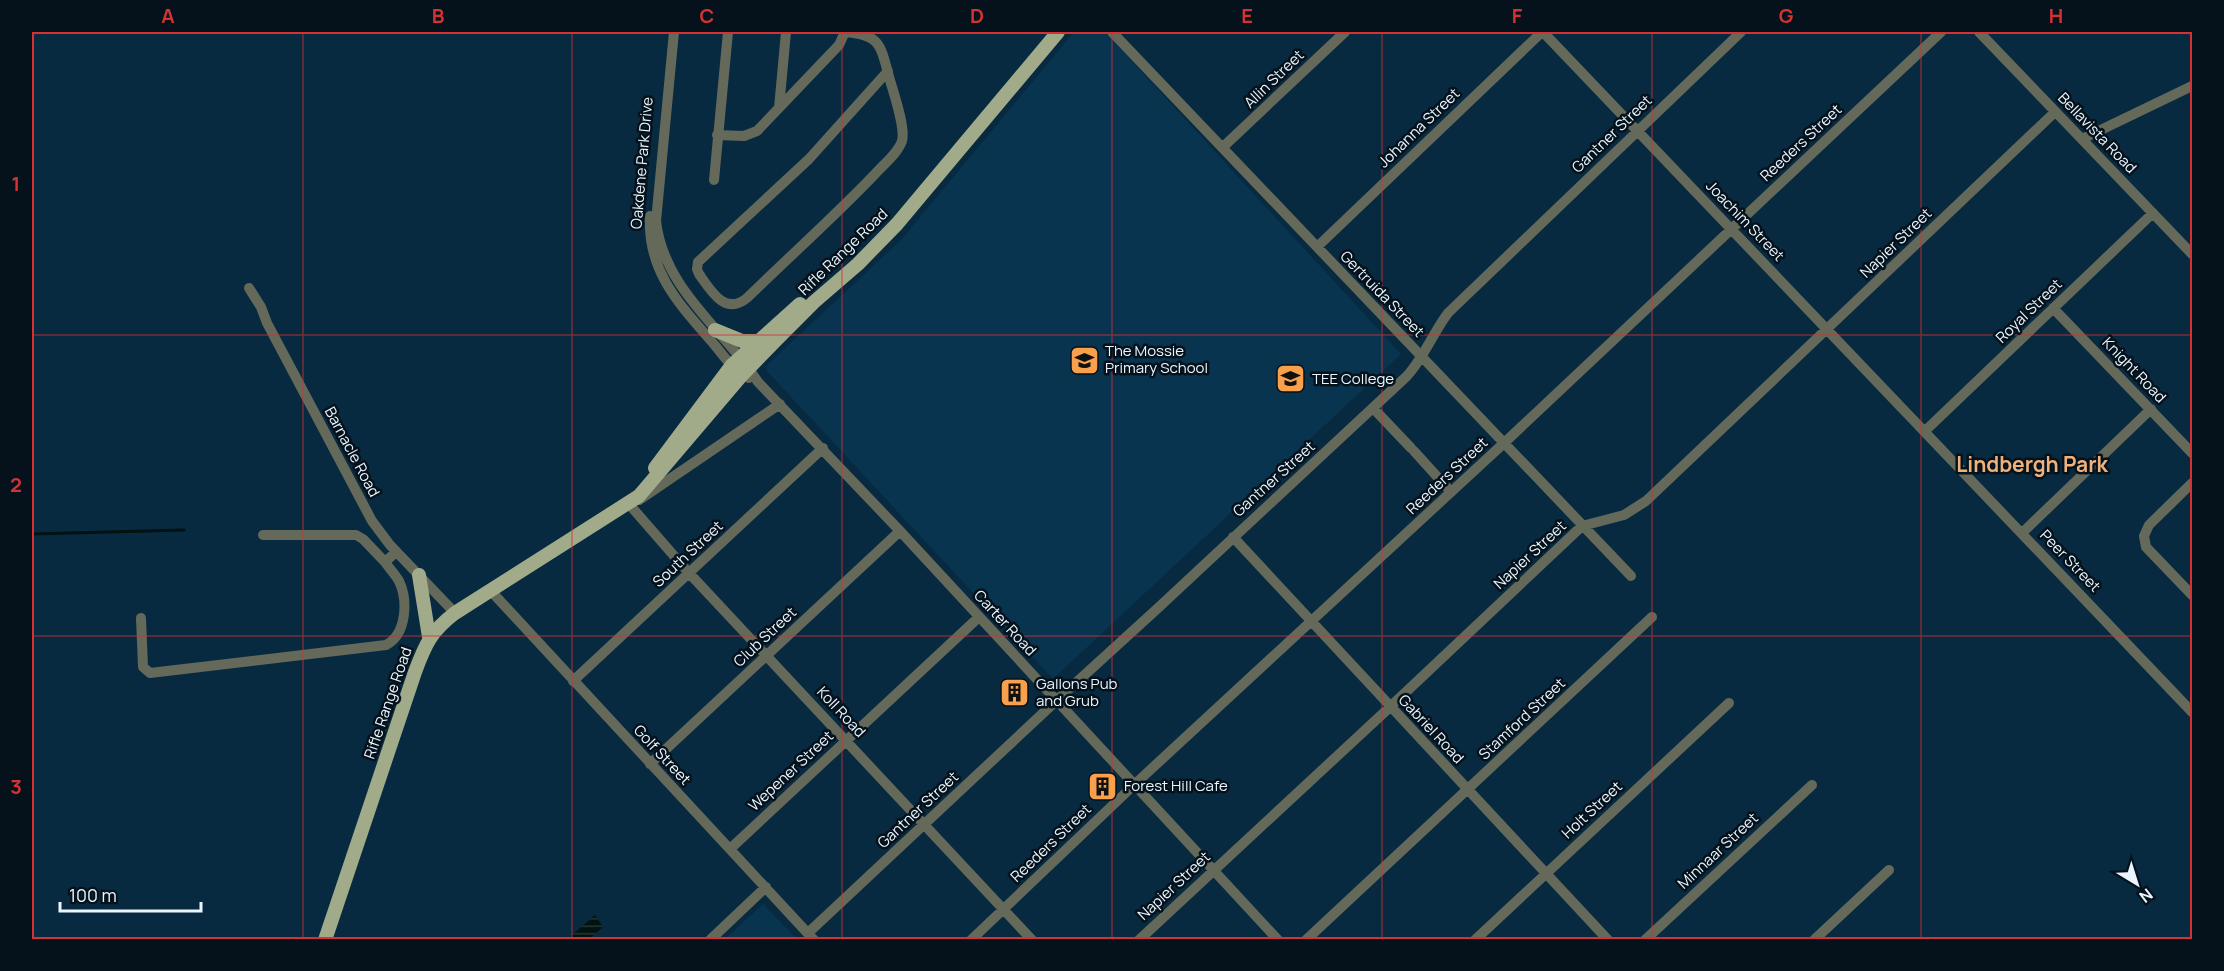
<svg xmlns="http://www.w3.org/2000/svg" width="2224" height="971" viewBox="0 0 2224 971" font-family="Manrope,sans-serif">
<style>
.built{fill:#083450}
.water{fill:url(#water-rules)}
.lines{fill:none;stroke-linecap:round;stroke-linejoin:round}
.stream{stroke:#001310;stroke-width:3}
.minor{stroke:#646959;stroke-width:10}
.major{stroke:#a1ab8a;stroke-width:14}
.grid{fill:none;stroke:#d73233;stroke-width:1.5;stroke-opacity:0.55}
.labels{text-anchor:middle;stroke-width:5;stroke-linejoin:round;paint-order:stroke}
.street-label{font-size:15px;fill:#eaf6ff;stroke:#05121c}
.poi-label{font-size:15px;fill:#eaf6ff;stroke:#05121c;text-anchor:start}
.district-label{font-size:21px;font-weight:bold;fill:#efb27c;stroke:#05121c}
.neatline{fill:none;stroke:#d73233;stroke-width:2}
.grid-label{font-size:20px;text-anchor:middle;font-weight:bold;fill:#d73233}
</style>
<defs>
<pattern id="water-rules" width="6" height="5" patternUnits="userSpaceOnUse" patternTransform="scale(1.5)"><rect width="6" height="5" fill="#001310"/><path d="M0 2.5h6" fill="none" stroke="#253634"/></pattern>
</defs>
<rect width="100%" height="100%" fill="#072a41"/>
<path class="built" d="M1074,32H1105L1401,354L1053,679L767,371V365L901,240Z
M763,904L797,939H725Z"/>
<path class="water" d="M595,915L603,927L589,939H573L572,935Z"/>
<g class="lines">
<path class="stream" d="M32,534L184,530"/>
<path class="minor" d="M674,32L656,221C664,290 723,328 758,382L900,531L1278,940
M845,32C878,35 880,42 888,73C892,89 906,126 902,141C898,153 884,164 876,173C835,216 790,256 747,298C725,316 711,291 699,274L697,269L698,262L809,159L888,71
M1112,32L1631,576
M1543,32L2192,712
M1979,32L2192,254
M779,108L786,32
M717,135L744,136L757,131L839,45L845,32
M2082,139L2192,86
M1223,147L1345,32
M714,180L728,32
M650,216C647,271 679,304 713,343C723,355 734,372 749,378
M1317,247L1542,32
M249,288L261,307L267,323L372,521L390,545L455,613
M2053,308L2192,453
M1373,408L1411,448
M1925,431L2153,213
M1414,451L1451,492
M2192,483L2149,525L2144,536L2146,547L2192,595
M639,500L780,404
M628,503L689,573L1032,940
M2022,533L2151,409
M263,535H356L363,539L385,562
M1233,537L1608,940
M490,590L814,940
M141,618L143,667L150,673L386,645C407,634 408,600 399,581C395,574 389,568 385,562L396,552
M573,681L823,448
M650,764L900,531
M730,849L979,617
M808,933L1056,701L1158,608L1407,376C1424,357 1433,333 1448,313L1741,32
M710,940L766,887
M971,940L1135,784L1503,444L1941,32
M1139,940L1390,707L1582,526L1624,515L1646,501L2055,112
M1306,940L1652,617
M1475,940L1729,703
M1645,940L1812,785
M1814,940L1889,870"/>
<path class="major" d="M715,330L742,341H756
M655,468L732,365L800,304
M419,575L429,637
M325,940L415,672C425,645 431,631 455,613L639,496L742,375L775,341L814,302L858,264L897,224L1058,32"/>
</g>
<path class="grid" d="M303,32V940M572,32V940M842,32V940M1112,32V940M1382,32V940M1652,32V940M1921,32V940M32,335H2192M32,636H2192"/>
<defs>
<symbol id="school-square" viewBox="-11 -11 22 22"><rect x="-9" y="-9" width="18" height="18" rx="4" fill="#f8a04b" stroke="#05121c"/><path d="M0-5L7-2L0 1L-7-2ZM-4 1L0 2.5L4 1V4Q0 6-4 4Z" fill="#111"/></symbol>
<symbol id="university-square" viewBox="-11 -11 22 22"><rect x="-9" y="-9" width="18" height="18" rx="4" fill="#f8a04b" stroke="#05121c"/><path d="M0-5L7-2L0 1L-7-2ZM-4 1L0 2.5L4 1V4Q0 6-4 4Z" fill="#111"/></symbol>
<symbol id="building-square" viewBox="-11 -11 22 22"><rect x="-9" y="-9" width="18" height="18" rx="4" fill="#f8a04b" stroke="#05121c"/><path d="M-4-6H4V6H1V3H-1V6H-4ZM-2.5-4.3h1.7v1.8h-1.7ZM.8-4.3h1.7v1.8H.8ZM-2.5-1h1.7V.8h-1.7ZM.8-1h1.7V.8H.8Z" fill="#111"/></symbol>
</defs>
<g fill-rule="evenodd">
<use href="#school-square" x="1068" y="344" width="33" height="33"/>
<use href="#university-square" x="1274" y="362" width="33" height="33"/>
<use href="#building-square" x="998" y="676" width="33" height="33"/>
<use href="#building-square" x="1086" y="770" width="33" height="33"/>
</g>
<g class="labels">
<g class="street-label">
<text transform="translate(1274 79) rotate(-44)" y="5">Allin Street</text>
<text transform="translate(1419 128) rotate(-44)" y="5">Johanna Street</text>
<text transform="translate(2097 133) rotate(46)" y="5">Bellavista Road</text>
<text transform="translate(1612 134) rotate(-44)" y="5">Gantner Street</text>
<text transform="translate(1801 143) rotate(-43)" y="5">Reeders Street</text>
<text transform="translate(642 163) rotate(-85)" y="5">Oakdene Park Drive</text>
<text transform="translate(1745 221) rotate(46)" y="5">Joachim Street</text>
<text transform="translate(1896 243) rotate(-44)" y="5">Napier Street</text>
<text transform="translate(843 252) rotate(-44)" y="5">Rifle Range Road</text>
<text transform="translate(1382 294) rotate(46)" y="5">Gertruida Street</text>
<text transform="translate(2029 311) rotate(-44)" y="5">Royal Street</text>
<text transform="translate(2134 370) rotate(46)" y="5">Knight Road</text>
<text transform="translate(352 452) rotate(62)" y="5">Barnacle Road</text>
<text transform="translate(1447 476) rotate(-43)" y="5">Reeders Street</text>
<text transform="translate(1274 479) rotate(-42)" y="5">Gantner Street</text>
<text transform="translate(688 554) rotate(-43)" y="5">South Street</text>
<text transform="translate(1530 555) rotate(-43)" y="5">Napier Street</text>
<text transform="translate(2070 561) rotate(46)" y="5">Peer Street</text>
<text transform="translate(1005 623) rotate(47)" y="5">Carter Road</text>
<text transform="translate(765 637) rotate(-43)" y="5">Club Street</text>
<text transform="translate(388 703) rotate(-71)" y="5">Rifle Range Road</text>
<text transform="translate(841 712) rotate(47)" y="5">Koll Road</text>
<text transform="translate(1522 719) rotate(-43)" y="5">Stamford Street</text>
<text transform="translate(1431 729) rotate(47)" y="5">Gabriel Road</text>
<text transform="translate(662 755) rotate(47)" y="5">Golf Street</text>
<text transform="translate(791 771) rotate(-43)" y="5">Wepener Street</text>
<text transform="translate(918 810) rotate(-43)" y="5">Gantner Street</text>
<text transform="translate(1592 810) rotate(-43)" y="5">Holt Street</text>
<text transform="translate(1051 843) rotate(-44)" y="5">Reeders Street</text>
<text transform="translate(1718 851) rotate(-43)" y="5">Minnaar Street</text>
<text transform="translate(1174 886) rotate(-43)" y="5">Napier Street</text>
</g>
<g class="poi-label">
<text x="1105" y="356">The Mossie<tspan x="1105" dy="17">Primary School</tspan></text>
<text x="1312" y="384">TEE College</text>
<text x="1036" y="689">Gallons Pub<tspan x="1036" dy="17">and Grub</tspan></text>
<text x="1124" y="791">Forest Hill Cafe</text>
</g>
<g class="district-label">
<text x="2032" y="472">Lindbergh Park</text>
</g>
</g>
<rect width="2224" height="971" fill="none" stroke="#05121c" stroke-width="66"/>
<g transform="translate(2137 884) rotate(142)" stroke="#05121c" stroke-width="4.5" paint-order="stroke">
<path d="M0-4.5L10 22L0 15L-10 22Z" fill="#eaf6ff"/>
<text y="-9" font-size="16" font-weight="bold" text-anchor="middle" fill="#eaf6ff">N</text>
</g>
<path d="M60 902v9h141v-9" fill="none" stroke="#eaf6ff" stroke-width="3"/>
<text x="69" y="902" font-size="18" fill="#eaf6ff" stroke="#05121c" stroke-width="4.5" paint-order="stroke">100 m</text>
<rect x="33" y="33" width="2158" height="905" class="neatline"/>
<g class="grid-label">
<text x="168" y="23">A</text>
<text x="438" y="23">B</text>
<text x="707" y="23">C</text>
<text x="977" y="23">D</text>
<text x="1247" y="23">E</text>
<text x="1517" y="23">F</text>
<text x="1786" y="23">G</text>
<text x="2056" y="23">H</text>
<text x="16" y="191">1</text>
<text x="16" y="492">2</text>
<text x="16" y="794">3</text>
</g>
</svg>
